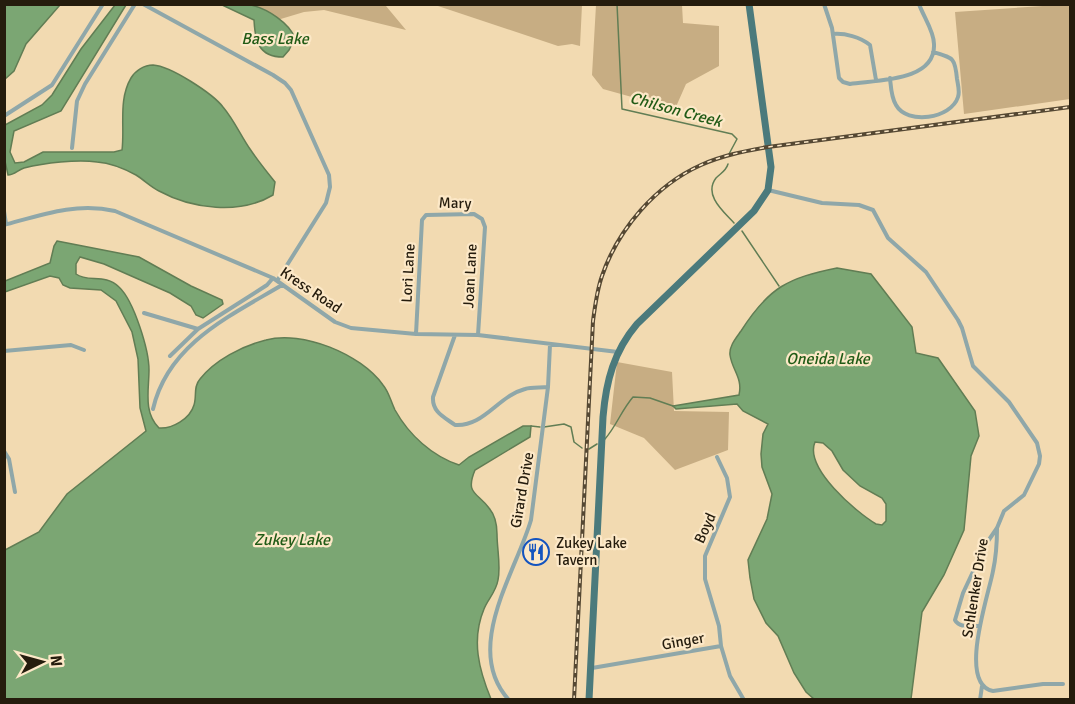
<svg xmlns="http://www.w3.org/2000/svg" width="1075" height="704" viewBox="0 0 1075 704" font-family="Signika,sans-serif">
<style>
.green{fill:#c7ad83}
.water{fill:#7ba673;stroke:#617d54;stroke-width:1.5;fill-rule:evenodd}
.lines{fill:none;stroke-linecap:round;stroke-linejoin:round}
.stream{stroke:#617d54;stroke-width:1.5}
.street{stroke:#8fa7a9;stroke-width:4}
.primary{stroke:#4b7a7c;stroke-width:7}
.rail-casing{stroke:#554833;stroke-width:4}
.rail{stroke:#fce8c7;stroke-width:1.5;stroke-dasharray:4.5;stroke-linecap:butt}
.labels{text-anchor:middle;stroke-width:4.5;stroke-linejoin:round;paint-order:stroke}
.street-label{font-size:15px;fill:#251c0d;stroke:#fce8c7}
.poi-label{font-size:15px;fill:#251c0d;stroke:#fce8c7;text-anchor:start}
.water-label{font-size:16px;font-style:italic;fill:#215b16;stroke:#fce8c7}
</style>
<rect width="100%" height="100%" fill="#f2dab1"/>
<path class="green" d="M242,5H394L386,6L406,30L324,10L304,12L274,21Z
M435,5H582L580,46L572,44L558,46Z
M596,5H682L683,23L719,26V66L686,84L675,109L603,89L592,75Z
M1058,5H1070V99L964,114L955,12Z
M617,362L672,372L674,411L729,412L728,450L675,470L644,438L610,424Z"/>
<path class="water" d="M5,4L60,5L26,44L14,71L5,79Z
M115,5H126L61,111L14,131L10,152L15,163L24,162L43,152H114L122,150C125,127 118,100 131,78C135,71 144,65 153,65C171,66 213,94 223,107C234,120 241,136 250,149C258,161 267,172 275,182L273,195C240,215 192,209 159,191C151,187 144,180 136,175C125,169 110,163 97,162C77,159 44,163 24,168C18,170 14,175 8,175L5,161V125L42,105L52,95L81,49Z
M222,5C231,4 242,3 251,5C268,9 289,23 295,38L289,50L283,57C258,57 255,40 254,20Z
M57,241L139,257L191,286L222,300L223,304L203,318L196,315L191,306L170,293L104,264L80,257L76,264V274C88,283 105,273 119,287C134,301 149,350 149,370C149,390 143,412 159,428C172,429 190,419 194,405C197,396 193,387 200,379C215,360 242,346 266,340C302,330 361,354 383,385C389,392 391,402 395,410C409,435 432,456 459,465L469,457L523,426H531L530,437L475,470C465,494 477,492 489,508C495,515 497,525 497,534C497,549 501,566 498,580C496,592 488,599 484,609C471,640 479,670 491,699H5V550L39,532L67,494L146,431L140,408L138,359L132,332L116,301L101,290L70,288L63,285L59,278L50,276L5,292V281L50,263L54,246Z
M837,268L871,274L912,327L916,353L938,358L975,411L979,436L971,456L964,530L944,575L922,612L911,699H814L806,692L794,673L778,636L766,623L754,599L750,578L748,560L767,519L772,494L762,467L761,454L763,434L768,424L743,411L737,404L676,409L673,406L739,395C743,378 732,370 730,355C729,346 736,338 741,331C769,287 788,278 837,268ZM815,442L823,443L832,451L843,470L860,486L882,498L886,504V521L882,525L876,524C856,512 804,468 815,442Z"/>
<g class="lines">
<path class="stream" d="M617,4L622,109L732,134L737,139L729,154
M728,164C726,171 721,173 716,178C703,195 724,212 734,223
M742,231L779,286
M531,426L540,427
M544,427L564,424L571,427L574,442L582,448
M605,439C617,425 621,411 633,397L650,398L673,406
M589,449L597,444"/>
<path class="street" d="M143,4L273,75L285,83L291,90L329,175L330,187L326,203L277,281
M824,4L832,28L839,78L843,82L850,84C876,80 936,82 934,44C934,31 923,16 919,4
M833,34C845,33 860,37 870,45L876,80
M890,78C891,87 891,97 896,105C907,125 951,119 958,97C960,92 958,85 957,79C955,57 953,58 933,52
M4,116L52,85L103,4
M72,148L77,101L85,84L135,4
M768,190L822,203L859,205L873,210L888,238L926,272L958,320L962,328L973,366L1009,402L1037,443L1040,456L1039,464L1024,495L1004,511L997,528L986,544L963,593L955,620C959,628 971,626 979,626
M4,211L6,224
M4,225C41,215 76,202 115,211L273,278L335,322L351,328L416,334L478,335L618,352
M144,313L198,329
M416,334L422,220L426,215L474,214L482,219L485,227L478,335
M455,335L433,397C432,412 444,417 455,425C484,427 498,396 525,389C532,387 541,388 548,387
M4,351L71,345L84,350
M170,356L198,329L267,285L273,278
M153,409C168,344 230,316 282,285
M4,451L9,459L15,492
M717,457L727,478L730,497L705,556V579L719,626L721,646L730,676L744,700
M997,529C997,543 996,557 993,571C989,594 957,684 993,691L1043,684H1063
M592,668L721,646
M509,700C462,649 516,572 531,520L548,387L550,345
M980,700L982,686"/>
<path class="primary" d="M589,700L603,417C606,381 614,351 637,324L754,211L768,190L771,167L749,4"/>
<defs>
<path id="rail" d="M574,700L593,321C595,306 597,290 602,276C618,229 656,185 701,165C723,155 746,151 768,147L1070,107"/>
</defs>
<use href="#rail" class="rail-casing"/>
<use href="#rail" class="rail"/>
</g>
<defs>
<symbol id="restaurant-ring" viewBox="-11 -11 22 22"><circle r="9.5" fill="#fce8c7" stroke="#1454bf" stroke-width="1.5"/><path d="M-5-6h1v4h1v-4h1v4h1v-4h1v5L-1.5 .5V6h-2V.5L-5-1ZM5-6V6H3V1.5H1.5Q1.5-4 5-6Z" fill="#1454bf"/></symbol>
</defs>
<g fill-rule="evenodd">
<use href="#restaurant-ring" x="521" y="537" width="30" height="30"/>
</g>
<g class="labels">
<g class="street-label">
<text transform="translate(455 203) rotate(2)" y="5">Mary</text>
<text transform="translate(408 273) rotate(-87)" y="5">Lori Lane</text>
<text transform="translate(470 276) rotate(-87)" y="5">Joan Lane</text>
<text transform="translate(311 290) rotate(34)" y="5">Kress Road</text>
<text transform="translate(522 490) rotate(-80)" y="5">Girard Drive</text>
<text transform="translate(705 528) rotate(-65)" y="5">Boyd</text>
<text transform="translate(975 588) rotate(-81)" y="5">Schlenker Drive</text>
<text transform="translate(683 641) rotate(-10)" y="5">Ginger</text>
</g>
<g class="poi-label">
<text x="556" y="548">Zukey Lake<tspan x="556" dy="17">Tavern</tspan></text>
</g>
<g class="water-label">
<text x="275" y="44">Bass Lake</text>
<text transform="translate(676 109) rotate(15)" y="6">Chilson Creek</text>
<text x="828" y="364">Oneida Lake</text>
<text x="292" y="545">Zukey Lake</text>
</g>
</g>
<rect width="1075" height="704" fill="none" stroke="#251c0d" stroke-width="12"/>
<g transform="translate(42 662) rotate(85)" stroke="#fce8c7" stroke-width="4.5" paint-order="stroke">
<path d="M0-4.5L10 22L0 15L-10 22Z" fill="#251c0d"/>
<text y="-9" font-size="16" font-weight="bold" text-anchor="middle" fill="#251c0d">N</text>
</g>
</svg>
